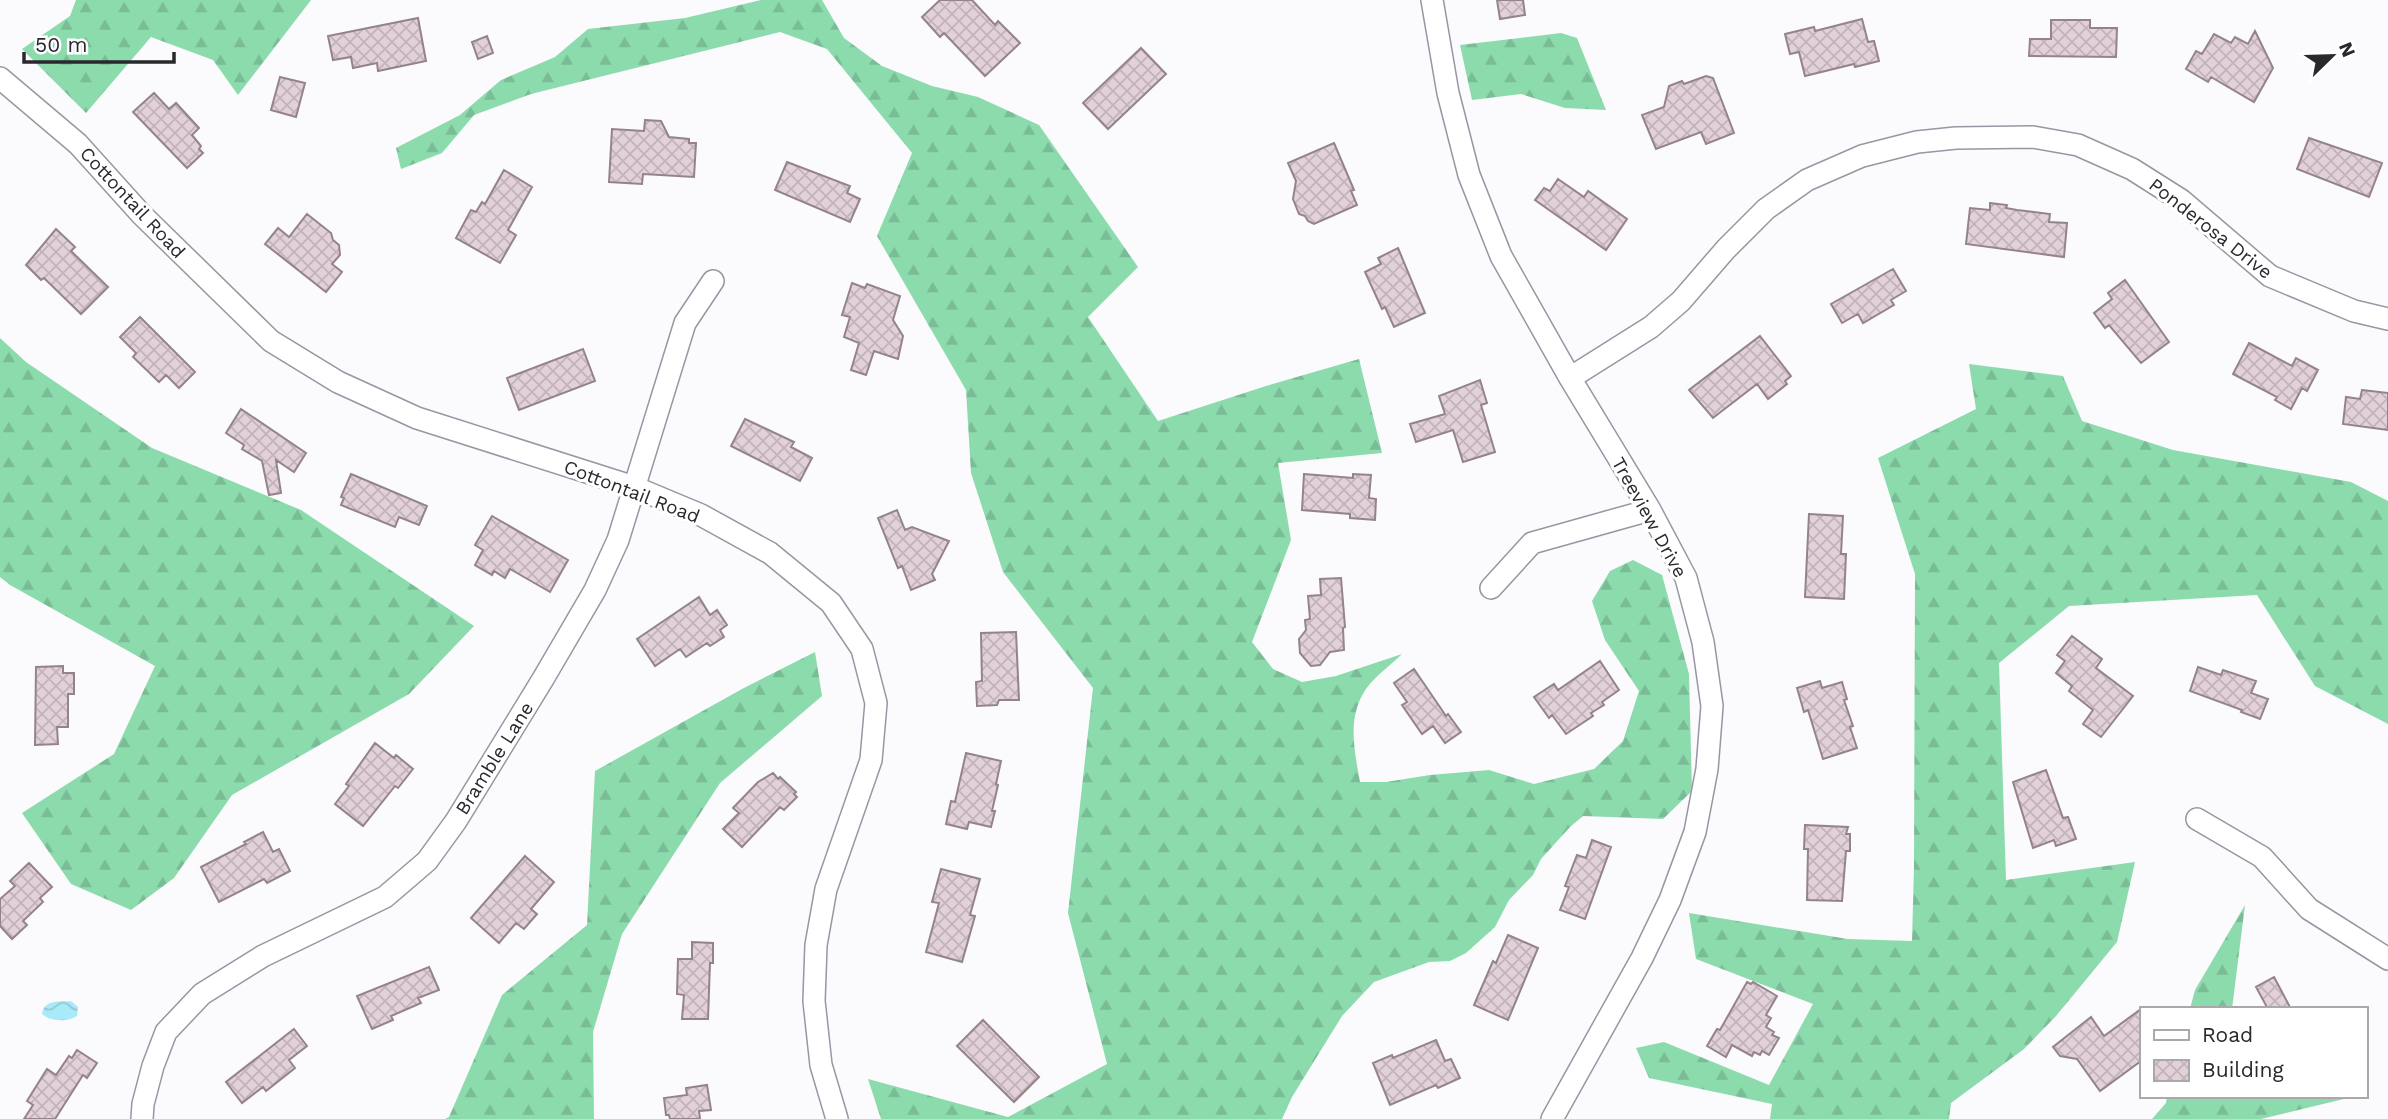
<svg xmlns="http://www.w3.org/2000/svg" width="2388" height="1119" viewBox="0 0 2388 1119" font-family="'Work Sans',sans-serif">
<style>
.forest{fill:url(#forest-firs)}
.water{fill:url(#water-waves)}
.building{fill:url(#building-cross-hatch);stroke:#94848a;stroke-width:2}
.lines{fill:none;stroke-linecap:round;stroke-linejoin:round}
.minor-casing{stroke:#9995a3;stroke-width:24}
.minor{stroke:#fff;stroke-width:21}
.labels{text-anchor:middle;stroke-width:6;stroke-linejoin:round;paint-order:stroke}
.street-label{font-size:19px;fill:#29282d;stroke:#fff}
</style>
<defs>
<pattern id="forest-firs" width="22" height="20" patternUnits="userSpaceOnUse" patternTransform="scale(1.75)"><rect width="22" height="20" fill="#8cdbad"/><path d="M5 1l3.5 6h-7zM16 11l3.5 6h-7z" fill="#79bc95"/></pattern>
<pattern id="water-waves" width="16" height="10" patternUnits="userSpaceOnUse" patternTransform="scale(1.75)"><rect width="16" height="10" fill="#a8eaf9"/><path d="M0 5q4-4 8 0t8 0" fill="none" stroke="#91c9d6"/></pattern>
<pattern id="building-cross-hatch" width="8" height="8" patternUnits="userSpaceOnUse" patternTransform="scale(1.75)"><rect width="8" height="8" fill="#e2d1d8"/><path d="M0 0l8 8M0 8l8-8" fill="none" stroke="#c2b3ba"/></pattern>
</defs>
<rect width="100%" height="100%" fill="#fbfafd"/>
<path class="forest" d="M76,0H311L238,95L213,60L151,37L86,113L22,49L70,16Z
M761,0H822L844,38L882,66L932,86L978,97L1039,125L1138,267L1088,317L1158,421L1266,386L1359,359L1382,453L1278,463L1291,540L1252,642L1273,669L1302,682L1336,676L1402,654C1392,664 1378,674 1369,685C1346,714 1354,748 1360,782H1386L1430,775L1489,770L1534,784L1594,769L1623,741L1639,691L1605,640L1592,601L1610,571L1633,560L1662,575L1689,674L1692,791L1663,819L1583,816L1570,827L1541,859L1533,875L1509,900L1495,927L1466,953L1450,961L1429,962L1374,982L1342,1016L1292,1097L1282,1119H881L868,1079L1008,1117L1107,1064L1068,913L1093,688L1003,572L971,473L966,390L877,236L912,153L827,49L780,32L531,94L474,115L442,153L401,169L396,148L460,115L501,80L555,57L588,29L685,18Z
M1561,33L1577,38L1606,110L1565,108L1521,94L1472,100L1460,45Z
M0,338L26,362L152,448L301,510L474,626L409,694L232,795L174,878L131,910L71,884L22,813L114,754L155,666L10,585L0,577Z
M1969,364L2063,376L2082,421L2173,450L2351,482L2388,501V724L2315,686L2257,595L2069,606L1999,663L2006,880L2135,862L2117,942L2056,1016L2024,1049L1951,1103L1949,1119H1770L1772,1104L1649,1078L1636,1048L1664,1042L1769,1085L1813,1004L1696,959L1689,913L1848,939L1912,941L1914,866L1915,574L1878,458L1976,409Z
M815,652L822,696L720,783L622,934L593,1032L594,1119H445L449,1117L502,995L587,925L595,771L742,689Z
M2245,905L2232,1009H2190L2195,990Z
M2167,1096H2356L2261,1119H2152L2166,1103Z"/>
<path class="water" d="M71,1001L78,1007L77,1016C68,1022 51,1022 42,1014C44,999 60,1002 71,1001Z"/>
<path class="building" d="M940,0H972L995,25L998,21L1020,43L985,76L944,33L940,37L922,17Z
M1497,0H1523L1525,15L1500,19Z
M418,18L426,61L378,71L377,63L353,68L351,57L333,60L328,36Z
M1862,19L1868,42L1874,41L1879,61L1855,67L1854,64L1805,76L1799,52L1790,54L1785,34L1814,27L1815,31Z
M2051,20H2090V28H2117L2116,57L2029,56L2030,39H2051Z
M2255,31L2273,68L2254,102L2211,77L2208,82L2186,69L2196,51L2202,54L2214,34L2231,43L2235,37L2248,44Z
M487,36L493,53L478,59L472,42Z
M1141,48L1166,74L1108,129L1083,103Z
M1706,76L1713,78L1734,133L1706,144L1701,132L1656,149L1642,115L1664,107L1669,86L1682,81L1684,84Z
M280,77L305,83L296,117L271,110Z
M154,93L169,109L176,103L199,128L192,135L201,146L199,149L203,153L187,168L133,112Z
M645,120L661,121L669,137L689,139V143H696L694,177L643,174L642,184L609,182L612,129L644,131Z
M2309,138L2382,163L2369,197L2297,169Z
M1334,143L1354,190L1351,191L1357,205L1314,224L1308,221L1305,216L1299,214L1293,199L1296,181L1288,163Z
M787,162L850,186L847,193L860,199L850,222L775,190Z
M504,170L532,187L508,230L516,235L500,263L456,238L471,210L476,212L482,202L485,204Z
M1558,179L1584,197L1588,191L1627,219L1606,250L1535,200L1544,188L1550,191Z
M1990,203L2007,205L2006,208L2017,210L2050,214L2049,222L2067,223L2064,257L1966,244L1970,208L1990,210Z
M307,214L331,233L333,240L339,245L340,255L332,264L342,272L326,292L265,244L278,228L289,237Z
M56,229L75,247L71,251L108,287L81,314L44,278L41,280L26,265Z
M1398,248L1425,313L1394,327L1385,307L1382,309L1365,272L1381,264L1378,258Z
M1893,269L1906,291L1891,300L1894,305L1863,323L1858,314L1842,323L1831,304Z
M2125,280L2169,342L2141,363L2109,325L2105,328L2094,313L2112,299L2108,293Z
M852,283L865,288L867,284L900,296L893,320L903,336L898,359L874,351L866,375L851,370L859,343L844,337L850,317L842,315Z
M140,317L195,372L179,388L166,375L159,382L133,357L136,353L120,337Z
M1760,336L1791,376L1785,381L1787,384L1768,399L1757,384L1713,418L1689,390Z
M2249,343L2292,366L2296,358L2318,370L2307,391L2302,388L2291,409L2275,400L2277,397L2233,374Z
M583,349L595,381L519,410L507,378Z
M1480,380L1487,403L1481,405L1495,452L1463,462L1453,430L1416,442L1410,424L1445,414L1439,396Z
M2362,390L2388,393V430L2343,424L2346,397L2360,399Z
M241,409L306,453L294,472L276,460L281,493L269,495L262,461L242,449L244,445L226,433Z
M745,419L794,442L791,447L812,458L800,481L731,446Z
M351,474L427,506L419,525L399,517L395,527L341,505L344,498L341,497Z
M1304,474L1353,478V474L1371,475L1369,498L1376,499L1375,520L1350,518V514L1302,510Z
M897,510L905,530L912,527L949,541L932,574L935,580L911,590L902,566L898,568L878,518Z
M1809,514L1843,516L1841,554H1846L1844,599L1805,597Z
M492,516L568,560L550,592L510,569L505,578L494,571L492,575L475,565L483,550L475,545Z
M1341,578L1345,627L1343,628L1344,650L1330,652L1320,665L1311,666L1300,653L1299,639L1306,630L1305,620L1310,619L1308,596L1321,595L1320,579Z
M699,597L710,615L717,610L727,625L720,630L724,637L710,646L707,643L686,657L680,649L655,666L637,639Z
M1016,632L1019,700H999L997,705L977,706L976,682L982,681L981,633Z
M2072,636L2102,659L2096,668L2133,696L2101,737L2083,724L2093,710L2069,691L2072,686L2056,673L2065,661L2057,655Z
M1600,661L1619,690L1602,702L1604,705L1591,713L1593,716L1566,734L1552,715L1549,718L1534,697L1554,684L1558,690Z
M63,666V673H74V694H68V727H57L58,744L35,745L36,667Z
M2198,667L2221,675L2223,670L2256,681L2251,693L2268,699L2260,719L2241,712L2242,710L2190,691Z
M1414,669L1446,716L1448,714L1461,732L1445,743L1433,726L1422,734L1402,705L1407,702L1394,683Z
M1820,681L1822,688L1842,682L1847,699L1844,700L1853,726L1850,727L1857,748L1823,759L1808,710L1804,712L1797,688Z
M375,743L394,758L396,755L413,769L398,788L395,786L363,826L335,804L349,786L346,784Z
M966,753L1001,761L996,784L998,785L992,811H995L991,827L969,822L967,829L946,824L951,801L955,802Z
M2046,770L2063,818L2068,817L2076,839L2056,846L2054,840L2033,848L2013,782Z
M773,773L778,779L780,777L796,792L794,794L797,797L784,810L780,807L742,847L723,829L739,813L733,808L758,782Z
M1805,825L1848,827L1846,834H1850V851H1846L1842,901L1807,900L1808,849H1804Z
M263,832L273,852L279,849L290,871L267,883L264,879L219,902L201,867L246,844L244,842Z
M1592,840L1611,847L1585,919L1560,910L1569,887L1565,886L1577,855L1586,858Z
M525,856L554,882L531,909L537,914L524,929L516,923L499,943L471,918Z
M29,863L52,887L40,898L43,902L23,921L27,925L12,939L0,926V899L15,886L10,881Z
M941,869L980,879L970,915L975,916L962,962L926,952L939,903L932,902Z
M1508,935L1538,948L1508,1020L1474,1005L1493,961L1496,963Z
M692,942L713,943V963H710L708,1019H682L684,995L677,994L678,959H692Z
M429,967L439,990L418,998L421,1003L391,1016L393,1020L372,1029L357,996Z
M2274,977L2291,1009H2268L2256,987Z
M1747,982L1751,984L1753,982L1777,996L1766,1015L1771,1018L1766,1027L1774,1032L1772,1035L1779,1038L1769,1055L1762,1051L1760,1055L1754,1052L1752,1056L1732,1045L1726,1057L1707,1046L1717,1029L1720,1030Z
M2141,1009V1061L2100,1091L2077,1059L2060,1056L2053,1047L2091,1017L2104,1036Z
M983,1020L1039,1077L1014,1102L957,1046Z
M294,1029L307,1046L289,1060L295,1068L266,1091L263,1087L242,1103L226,1082Z
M1436,1040L1445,1061L1451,1059L1460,1078L1438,1088L1436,1085L1390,1105L1373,1063L1392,1055L1393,1058Z
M77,1050L97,1063L87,1078L83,1075L55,1119H24L33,1105L27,1101L47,1069L56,1075L69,1056L72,1058Z
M707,1085L711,1110L699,1111L700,1119H670L669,1115H666L664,1098L687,1095L686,1088Z"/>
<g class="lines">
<defs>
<path id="minor" d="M1432,0L1448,93L1469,175L1501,256L1570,378L1650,510L1686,578L1703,642L1712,706L1707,769L1695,832L1670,900L1642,958L1552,1119
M0,78L78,144L142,215L271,341L338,382L417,418L634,487L701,515L770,553L831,603L862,649L876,703L871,760L826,889L816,945L814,1001L821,1065L837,1119
M1570,378L1651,327L1681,301L1726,249L1766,209L1807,180L1862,156L1917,142L1956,138L2033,137L2078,145L2132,169L2181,200L2270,276L2354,311L2388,319
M1491,588L1532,543L1650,510
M2197,819L2262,857L2309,909L2388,959
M142,1119L143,1104L153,1066L166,1032L202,994L263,956L385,897L427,861L456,821L543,679L595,590L618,540L685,323L713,281"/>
</defs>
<use href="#minor" class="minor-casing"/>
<use href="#minor" class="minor"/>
</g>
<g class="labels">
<g class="street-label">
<text transform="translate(133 202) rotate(47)" y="7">Cottontail Road</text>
<text transform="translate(2211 228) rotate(38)" y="7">Ponderosa Drive</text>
<text transform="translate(632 491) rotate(21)" y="7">Cottontail Road</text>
<text transform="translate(1650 517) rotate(61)" y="7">Treeview Drive</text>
<text transform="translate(494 758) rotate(-58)" y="7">Bramble Lane</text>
</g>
</g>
<rect x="2140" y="1007" width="228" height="91" fill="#ffffff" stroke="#a9a9ab" stroke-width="2"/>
<rect x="2154" y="1030" width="35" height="10" fill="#ffffff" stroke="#a9a9ab" stroke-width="2"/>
<text x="2202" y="1042" font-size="21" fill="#29282d">Road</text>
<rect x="2154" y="1060" width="35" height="21" fill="url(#building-cross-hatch)" stroke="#a9a9ab" stroke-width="2"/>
<text x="2202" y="1077" font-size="21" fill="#29282d">Building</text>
<g transform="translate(2332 56) rotate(67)" stroke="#ffffff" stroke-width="5" paint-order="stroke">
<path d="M0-5L12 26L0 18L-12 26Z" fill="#29282d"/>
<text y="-10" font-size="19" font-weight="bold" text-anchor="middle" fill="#29282d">N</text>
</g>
<path d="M24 52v10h150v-10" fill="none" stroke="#29282d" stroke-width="3.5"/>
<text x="35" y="52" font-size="21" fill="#29282d" stroke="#ffffff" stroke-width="5" paint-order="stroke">50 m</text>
</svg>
